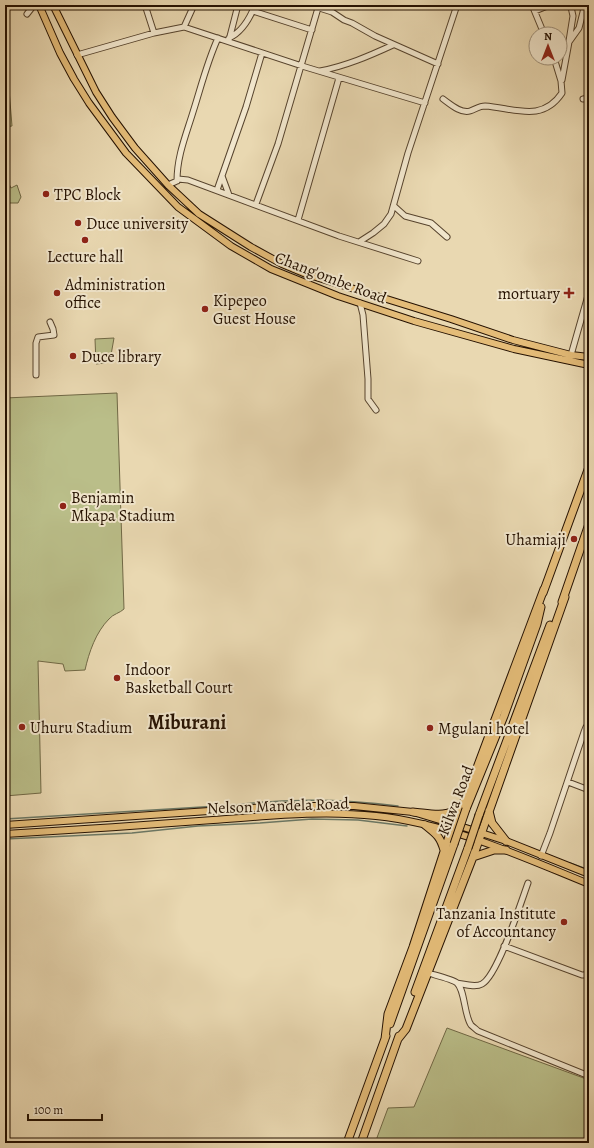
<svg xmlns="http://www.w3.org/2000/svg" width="594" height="1148" viewBox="0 0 594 1148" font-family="Alegreya,serif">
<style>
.green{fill:#babe89;stroke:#706845}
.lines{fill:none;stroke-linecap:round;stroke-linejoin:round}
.stream{stroke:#6b7764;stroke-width:1.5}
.minor-casing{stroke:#56432d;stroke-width:7}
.major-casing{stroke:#251101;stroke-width:8}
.highway-casing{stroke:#251101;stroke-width:9}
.minor{stroke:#f1e6cc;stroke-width:5}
.major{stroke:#e4bc78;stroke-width:6}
.highway{stroke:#e4bc78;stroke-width:7}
.highway-bridge-casing{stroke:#251101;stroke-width:9;stroke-linecap:butt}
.highway-bridge{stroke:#e4bc78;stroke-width:7}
.poi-dot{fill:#8f2418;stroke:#f1e6cc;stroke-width:1.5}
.labels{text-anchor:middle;stroke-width:4;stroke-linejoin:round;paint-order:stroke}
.poi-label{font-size:16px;fill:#251101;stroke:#f1e6cc;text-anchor:start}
.street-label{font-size:16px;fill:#251101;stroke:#f1e6cc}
.district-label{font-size:20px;font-weight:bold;fill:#251101;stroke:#f1e6cc}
</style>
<rect width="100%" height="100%" fill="#e9d8b1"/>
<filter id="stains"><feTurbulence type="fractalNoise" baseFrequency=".005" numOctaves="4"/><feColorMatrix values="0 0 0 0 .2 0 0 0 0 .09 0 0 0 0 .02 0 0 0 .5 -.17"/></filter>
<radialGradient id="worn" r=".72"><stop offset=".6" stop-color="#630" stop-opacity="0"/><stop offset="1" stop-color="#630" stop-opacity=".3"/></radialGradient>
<path class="green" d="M7,65L12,126L5,127V66Z
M9,184L11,188L17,185L21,197L18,203H5V185Z
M114,338L111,355L105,363L96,364L95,339Z
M117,393L124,609C120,613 113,614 109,619C96,632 89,652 85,670L65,671L63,664L38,661L41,793L5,796V398Z
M447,1028L589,1080V1143H375L388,1108L414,1107Z"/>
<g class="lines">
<path class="stream" d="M5,819L235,805C289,798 344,799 398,806
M5,839L132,833L198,826L260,823L312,819L358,820L407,826
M570,863L589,870"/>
<defs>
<path id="minor" d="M145,5L154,33
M310,5L332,12L344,20L352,23L375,36L438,64
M532,5L544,34
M253,11L312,30
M535,11L550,5
M27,14L34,5
M588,26L589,30
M184,27L194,5
M229,38C242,32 250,18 255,5
M229,40L238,5
M569,41L573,16L571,7
M77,55L154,33L184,27L302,66L425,103
M320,71C346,66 369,56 393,45
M562,80L569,42L579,28L584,8L587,5
M443,99C450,104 461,114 470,111C476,109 479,106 485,106C514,108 542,123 562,93L561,81L554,58
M583,99L589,98
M222,176L229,195
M177,181C177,156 186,135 193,112C201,87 207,62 218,38
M168,185L177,181L178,179L188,180L339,236L418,261
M217,190L246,107L262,53
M256,204L278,144L318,8
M394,206L405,216L431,223L447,237
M298,220L339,78
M359,242L373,233L384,224L391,214L408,153L457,5
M360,303L363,315L368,379V399L376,410
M571,355L589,292
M36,375V343L38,337L54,335L53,329L50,322
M568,782L589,790
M541,856L550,833L584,732L586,727H589
M504,946L582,975H586L589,967
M428,973C434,975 452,979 457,983C465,990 464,1015 471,1025C473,1027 476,1029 478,1031L589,1076
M457,983C464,984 475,988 482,984C498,975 521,902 528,883"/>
<path id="major" d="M39,5L60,53L74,79L89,103L126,153L178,207L231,246L271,269L338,296L414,321L514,349L589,365
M53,5L96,92L112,117L135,148L168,185L199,214L251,247L282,264L306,274L451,319L513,340L571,355L589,357
M5,825L280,806H354L413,812L466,828L506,841L589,874
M5,834C74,830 144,825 213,820C268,816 322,810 376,816C451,824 520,856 589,884"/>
<path id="highway" d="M543,593L589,467
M562,602L589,524
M466,809L504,716L537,624L541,607
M489,811L492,823L506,841
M413,812C428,813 449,819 460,806
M479,815L550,625
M425,825C436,834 440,836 444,850
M473,857L494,850H506
M415,992L468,848
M390,1024L454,844
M385,1039L388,1014L413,947L453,824L466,797L544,589
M398,1039L406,1029L473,857L565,597
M347,1143L386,1036
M361,1143L399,1036"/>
</defs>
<use href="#minor" class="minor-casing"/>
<use href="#major" class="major-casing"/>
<use href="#highway" class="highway-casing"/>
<use href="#minor" class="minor"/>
<use href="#major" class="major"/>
<use href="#highway" class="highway"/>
<defs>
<path id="highway-bridge" d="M454,844L466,809
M468,848L479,815"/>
</defs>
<use href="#highway-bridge" class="highway-bridge-casing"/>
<use href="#highway-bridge" class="highway-bridge"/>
</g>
<g class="poi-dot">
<circle cx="46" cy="194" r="4"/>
<circle cx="78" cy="223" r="4"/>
<circle cx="85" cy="240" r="4"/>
<circle cx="57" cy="293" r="4"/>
<path d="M567 287h4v4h4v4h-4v4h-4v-4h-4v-4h4z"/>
<circle cx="205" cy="309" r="4"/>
<circle cx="73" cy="356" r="4"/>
<circle cx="63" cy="506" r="4"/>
<circle cx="574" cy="539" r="4"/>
<circle cx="117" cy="678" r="4"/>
<circle cx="22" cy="727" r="4"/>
<circle cx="430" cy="728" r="4"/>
<circle cx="564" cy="922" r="4"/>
</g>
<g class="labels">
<g class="poi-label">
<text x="54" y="200">TPC Block</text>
<text x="86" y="229">Duce university</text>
<text x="85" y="262" text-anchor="middle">Lecture hall</text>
<text x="65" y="290">Administration<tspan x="65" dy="18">office</tspan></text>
<text x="560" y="299" text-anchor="end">mortuary</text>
<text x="213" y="306">Kipepeo<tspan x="213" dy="18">Guest House</tspan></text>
<text x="81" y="362">Duce library</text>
<text x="71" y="503">Benjamin<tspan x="71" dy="18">Mkapa Stadium</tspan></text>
<text x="566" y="545" text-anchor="end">Uhamiaji</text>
<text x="125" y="675">Indoor<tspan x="125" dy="18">Basketball Court</tspan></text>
<text x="30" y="733">Uhuru Stadium</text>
<text x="438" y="734">Mgulani hotel</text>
<text x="556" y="919" text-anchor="end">Tanzania Institute<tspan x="556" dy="18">of Accountancy</tspan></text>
</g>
<g class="street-label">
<text transform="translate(331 277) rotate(21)" y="6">Chang'ombe Road</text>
<text transform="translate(455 800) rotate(-69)" y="6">Kilwa Road</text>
<text transform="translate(278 805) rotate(-2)" y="6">Nelson Mandela Road</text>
</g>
<g class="district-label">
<text x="187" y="729">Miburani</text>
</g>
</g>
<rect width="594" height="1148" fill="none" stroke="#e9d8b1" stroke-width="20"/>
<rect x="6" y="6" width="582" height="1136" fill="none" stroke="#251101" stroke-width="2"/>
<rect x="10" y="10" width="574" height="1128" fill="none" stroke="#251101"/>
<g transform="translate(548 46)"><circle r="19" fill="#f1e6cc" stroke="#9f917b"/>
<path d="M0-3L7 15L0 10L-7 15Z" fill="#8f2418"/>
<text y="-6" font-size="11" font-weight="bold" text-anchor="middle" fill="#251101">N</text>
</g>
<path d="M28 1114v6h74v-6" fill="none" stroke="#251101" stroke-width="2"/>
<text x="34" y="1114" font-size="12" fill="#251101" stroke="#f1e6cc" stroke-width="3" paint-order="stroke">100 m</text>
<rect width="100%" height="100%" filter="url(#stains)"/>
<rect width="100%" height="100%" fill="url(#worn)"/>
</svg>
